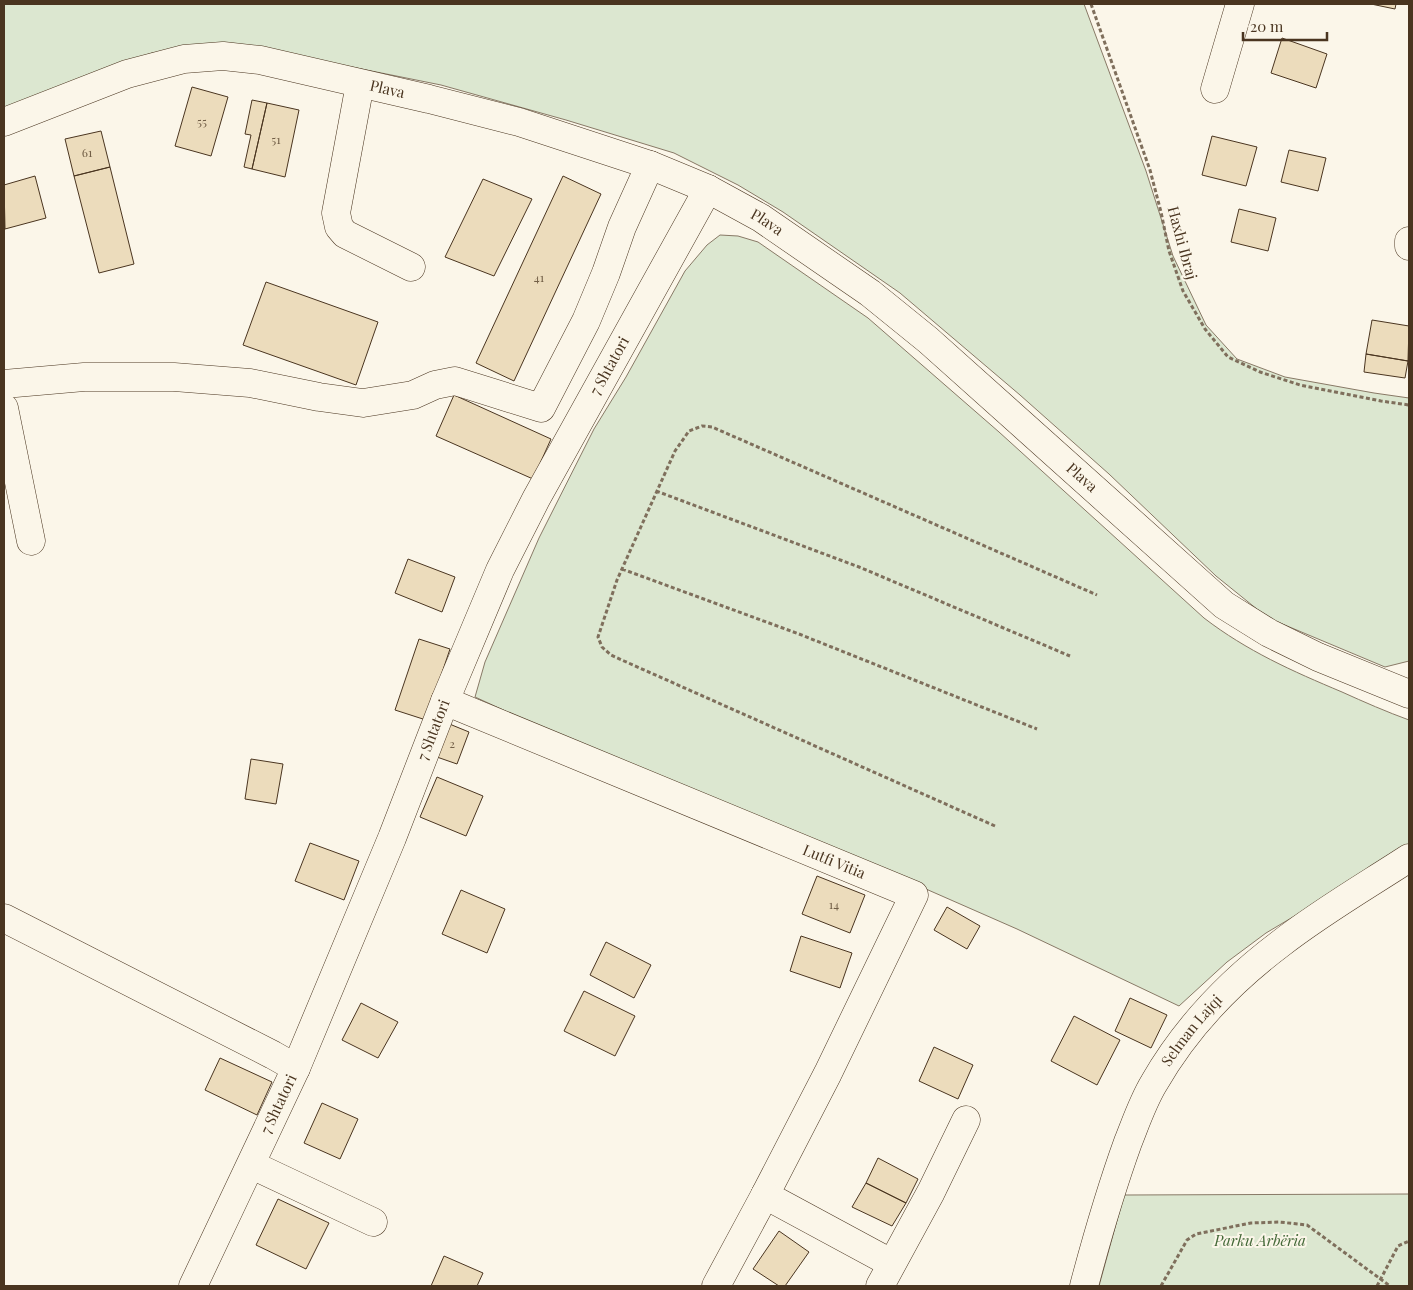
<svg xmlns="http://www.w3.org/2000/svg" width="1413" height="1290" viewBox="0 0 1413 1290" font-family="'Playfair Display',serif">
<style>
.green{fill:#dce7d0;stroke:#887966}
.building{fill:#ecdcbc;stroke:#4a3520}
.lines{fill:none;stroke-linecap:round;stroke-linejoin:round}
.minor-casing{stroke:#4a3520;stroke-width:29}
.path{stroke:#7f6f5c;stroke-width:3;stroke-dasharray:4 2.5;stroke-linecap:butt}
.minor{stroke:#fbf6e9;stroke-width:28}
.labels{text-anchor:middle;stroke-width:4;stroke-linejoin:round;paint-order:stroke}
.number-label{font-size:12px;fill:#725f47}
.street-label{font-size:15px;fill:#4a3520;stroke:#fbf6e9}
.park-label{font-size:15px;font-style:italic;fill:#436837;stroke:#fbf6e9}
</style>
<rect width="100%" height="100%" fill="#fbf6e9"/>
<path class="green" d="M4,4H1084L1146,171L1173,256L1206,325L1237,359L1285,377L1374,393L1409,398V661L1385,667L1268,618L1216,576L1109,474L1020,395L900,293L783,212L738,185L674,153L566,120L441,85L302,57L224,43L203,44L182,49L152,53L4,108Z
M720,235L738,236L758,242L868,318L999,432L1204,618C1247,651 1292,671 1342,692C1364,702 1387,712 1409,720V848L1266,933L1227,962L1179,1006L1017,929L910,882L685,793L475,697L485,662L539,538L594,429L626,377L685,271L707,245Z
M1409,1194V1286H1099L1124,1195Z"/>
<path class="building" d="M1371,4H1396L1395,9Z
M1282,38L1327,54L1316,88L1271,73Z
M192,87L228,97L211,156L175,146Z
M252,100L267,103L252,169L244,167L251,135L245,134Z
M267,103L299,110L285,177L252,169Z
M101,131L110,167L74,176L65,139Z
M1212,136L1257,147L1246,186L1202,175Z
M1289,150L1326,158L1318,191L1281,182Z
M110,167L134,264L99,273L74,176Z
M35,176L46,218L5,229L4,185Z
M563,176L601,194L514,381L476,363Z
M483,179L532,199L494,276L445,257Z
M1239,209L1276,218L1268,251L1231,242Z
M266,282L378,322L356,385L243,345Z
M1372,320L1409,326L1408,361L1366,354Z
M1366,354L1408,361L1405,378L1364,372Z
M454,395L551,439L533,479L436,436Z
M408,559L455,577L442,612L395,593Z
M419,639L450,649L426,720L395,710Z
M447,723L469,732L457,764L434,756Z
M251,759L283,764L276,804L245,799Z
M437,777L483,796L466,836L420,817Z
M310,843L359,861L344,900L295,881Z
M817,876L865,895L850,933L802,914Z
M461,890L505,909L487,953L442,934Z
M947,907L980,926L967,949L934,930Z
M801,936L852,953L840,988L790,971Z
M606,942L651,965L634,998L590,975Z
M584,991L635,1016L615,1056L564,1031Z
M1130,998L1167,1015L1151,1048L1115,1031Z
M361,1003L398,1022L378,1058L342,1040Z
M1074,1016L1120,1040L1097,1085L1051,1061Z
M934,1047L973,1065L958,1099L919,1081Z
M220,1058L272,1082L257,1115L205,1090Z
M322,1103L358,1119L340,1159L304,1143Z
M878,1158L918,1179L906,1203L866,1183Z
M866,1183L906,1203L892,1226L852,1207Z
M278,1199L329,1223L306,1269L256,1245Z
M779,1231L809,1252L785,1286H779L753,1269Z
M444,1256L483,1273L477,1286H431Z"/>
<g class="lines">
<defs>
<g id="minor">
<path d="M360,84L336,213L339,227L345,234L411,267"/>
<path d="M1215,89L1240,4"/>
<path id="s1" d="M4,122L127,74L184,59L223,56L260,60L429,99L519,122L650,165L708,189L761,218L870,293L928,340L1224,605L1269,633L1318,657L1409,694"/>
<path d="M1409,241V246"/>
<path d="M4,384L84,377H174L250,383L319,397L363,403L413,395L435,385L455,381L541,408L586,321L606,273L622,227L650,165"/>
<path d="M4,408L31,541"/>
<path id="s2" d="M445,701L914,895L828,1073L765,1195L891,1263"/>
<path d="M4,918L273,1055L296,1068"/>
<path d="M252,1165L373,1222"/>
<path id="s3" d="M193,1286L296,1068L392,838L445,701L500,570L536,499L708,189"/>
<path d="M716,1286L765,1195"/>
<path d="M880,1286L931,1192L966,1120"/>
<path id="s4" d="M1084,1286C1097,1237 1111,1189 1128,1142C1136,1122 1143,1101 1154,1083C1185,1029 1231,981 1280,944C1321,912 1366,886 1409,858"/>
</g>
</defs>
<use href="#minor" class="minor-casing"/>
<path class="path" d="M1091,4L1150,170L1161,212L1169,251L1183,291L1205,329L1228,357L1260,372L1300,385L1381,401L1409,405
M656,491L859,567L1070,656
M622,569L799,634L1037,729
M995,826L624,661L611,655L602,647L598,637L617,580L675,451L689,431L702,426L712,427L1097,595
M1161,1286L1187,1240L1196,1234L1251,1223L1279,1222L1307,1225L1390,1286
M1377,1286L1398,1246L1409,1241"/>
<use href="#minor" class="minor"/>
</g>
<g class="labels">
<g class="number-label">
<text x="202" y="126">55</text>
<text x="276" y="144">51</text>
<text x="87" y="157">61</text>
<text x="539" y="282">41</text>
<text x="452" y="748">2</text>
<text x="834" y="909">14</text>
</g>
<g class="street-label">
<text dy="5" stroke="none"><textPath href="#s1" startOffset="398">Plava</textPath></text>
<text dy="5" stroke="none"><textPath href="#s1" startOffset="802">Plava</textPath></text>
<text transform="translate(1182 243) rotate(75)" y="5">Haxhi Ibraj</text>
<text dy="5" stroke="none"><textPath href="#s3" startOffset="1011">7 Shtatori</textPath></text>
<text dy="5" stroke="none"><textPath href="#s1" startOffset="1208">Plava</textPath></text>
<text dy="5" stroke="none"><textPath href="#s3" startOffset="606">7 Shtatori</textPath></text>
<text dy="5" stroke="none"><textPath href="#s2" startOffset="421">Lutfi Vitia</textPath></text>
<text dy="5" stroke="none"><textPath href="#s4" startOffset="280">Selman Lajqi</textPath></text>
<text dy="5" stroke="none"><textPath href="#s3" startOffset="201">7 Shtatori</textPath></text>
</g>
<g class="park-label">
<text x="1260" y="1246">Parku Arbëria</text>
</g>
</g>
<rect width="1413" height="1290" fill="none" stroke="#4a3520" stroke-width="10"/>
<path d="M1243 32v8h84v-8" fill="none" stroke="#4a3520" stroke-width="2.5"/>
<text x="1250" y="32" font-size="15" fill="#4a3520" stroke="#fbf6e9" stroke-width="4" paint-order="stroke">20 m</text>
</svg>
